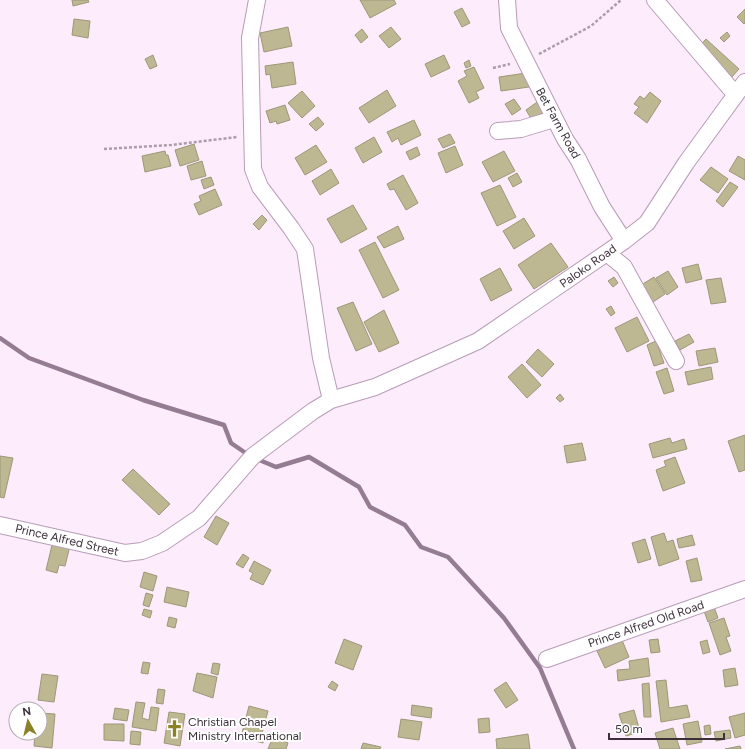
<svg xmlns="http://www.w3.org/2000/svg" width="745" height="749" viewBox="0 0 745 749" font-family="Figtree,sans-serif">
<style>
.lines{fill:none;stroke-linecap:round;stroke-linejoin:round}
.stream{stroke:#947c92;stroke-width:4.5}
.building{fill:#bdb892;stroke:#9c9878}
.street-casing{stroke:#b79db6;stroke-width:18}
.path{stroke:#ab9daa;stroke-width:2.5;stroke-dasharray:3 2;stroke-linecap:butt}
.street{stroke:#fff;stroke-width:16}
.labels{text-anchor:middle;stroke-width:4;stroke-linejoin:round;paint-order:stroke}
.street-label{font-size:12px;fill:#3c313b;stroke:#fff}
.poi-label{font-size:12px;fill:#3c313b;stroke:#fff;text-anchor:start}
</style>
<rect width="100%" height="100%" fill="#fdecfc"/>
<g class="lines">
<path class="stream" d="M0,338L29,358L143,400L224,425L231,443L250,456
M257,459L276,467L309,457L359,487L370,507L405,525L421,547L448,557L504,618L540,668L574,749"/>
</g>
<path class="building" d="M72,0H88L89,2L73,6Z
M360,0H394L396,4L370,18Z
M462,8L470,23L462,27L454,12Z
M745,9V23L744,24L737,17Z
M74,19L90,21L88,38L72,35Z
M288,27L292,46L264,52L260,33Z
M391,27L401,39L389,48L379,36Z
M362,29L368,37L361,43L355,35Z
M727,32L730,36L724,42L720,38Z
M706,39L739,69L731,78L698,48Z
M153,55L157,66L150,69L145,59Z
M444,55L450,68L431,77L425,64Z
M469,60L471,66L466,68L464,63Z
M293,62L296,84L272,88L270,74L266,75L265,66Z
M474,67L484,88L476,92L479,98L469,103L458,81L467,76L464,71Z
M526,73L529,87L501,91L499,77Z
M387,90L396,106L369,123L359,108Z
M302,91L315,106L302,118L288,103Z
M650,92L661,101L647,123L634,113L639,107L634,104L640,96L644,99Z
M514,99L521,109L512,115L505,104Z
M540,100L547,110L532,120L526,110Z
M285,105L290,120L277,124L276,121L270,123L266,111Z
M318,117L324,124L316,131L309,124Z
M414,120L421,135L401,145L398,138L392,142L387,132Z
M450,134L455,143L443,148L438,139Z
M374,137L382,152L363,163L355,148Z
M194,144L199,160L180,166L175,150Z
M316,145L327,162L305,175L295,158Z
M455,146L463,165L446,173L438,153Z
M417,147L420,155L410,160L406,152Z
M165,151L166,155H168L171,166L145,172L142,156Z
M504,151L515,171L493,182L482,162Z
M738,156L745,160V180L729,171Z
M202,161L206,176L191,180L187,166Z
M711,167L728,179L718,193L700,180Z
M331,169L339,183L320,195L312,181Z
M517,173L522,182L513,187L508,178Z
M403,175L418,203L406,210L394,189L390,190L387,184Z
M211,177L214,185L204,189L201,180Z
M730,182L738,187L723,207L716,201Z
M500,185L516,217L497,226L481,193Z
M215,189L222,205L199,215L194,204L201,201L199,196Z
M353,205L367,229L341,243L327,219Z
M262,215L267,220L259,230L253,224Z
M524,218L535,236L514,249L503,231Z
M398,226L404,239L384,248L377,237Z
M375,242L399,290L383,298L359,250Z
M551,243L568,267L534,289L518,265Z
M698,264L702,279L686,283L682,268Z
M500,268L512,290L491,301L480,279Z
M668,271L678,287L667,295L656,278Z
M614,277L618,283L613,287L608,281Z
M654,277L665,294L650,304L638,287Z
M721,278L726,302L711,304L706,280Z
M353,302L372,344L356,351L337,308Z
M611,306L615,313L611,316L606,309Z
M384,310L399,343L379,352L364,322Z
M637,317L649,341L627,352L615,328Z
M689,334L694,342L680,350L675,341Z
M656,341L664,363L654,366L647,345Z
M715,348L718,362L699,366L696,351Z
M538,349L554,364L542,377L526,362Z
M522,364L541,385L527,398L508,377Z
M711,367L713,379L688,385L685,372Z
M667,368L674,391L664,394L656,372Z
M560,394L564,399L560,402L556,398Z
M745,435V470L739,472L728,441Z
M670,438L672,443L684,439L687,449L653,458L649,444Z
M582,443L586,460L567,463L564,446Z
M0,456L13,458L4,498L0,497Z
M675,457L685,483L663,491L656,470L666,466L664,461Z
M133,469L170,504L159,515L122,480Z
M216,516L229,523L217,545L204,537Z
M664,533L667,542L673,540L679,559L659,566L651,537Z
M692,535L695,545L679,548L677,539Z
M645,539L651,559L638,563L632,543Z
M53,541L70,546L65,566L59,565L57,573L46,570Z
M243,554L249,558L243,568L236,564Z
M697,558L702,580L691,582L686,561Z
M254,561L271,570L263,585L250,579L253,573L249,571Z
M144,572L157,576L153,591L140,587Z
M167,587L189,592L186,607L164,602Z
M146,593L153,595L149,607L143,605Z
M714,607L718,618L708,622L704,611Z
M144,609L152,611L150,618L142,615Z
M169,617L177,619L175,628L167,626Z
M724,618L730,636L726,637L731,651L720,655L709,623Z
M344,639L362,646L353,670L335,663Z
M658,639L660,652L651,653L649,640Z
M622,640L629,657L605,668L597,651Z
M707,640L710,652L703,654L700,642Z
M648,658L650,676L618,681L617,670L630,669L629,661Z
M143,662L150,663L148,674L141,673Z
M213,663L220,664L218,675L211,673Z
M735,668L738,685L725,687L723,670Z
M197,673L217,677L213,698L193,691Z
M42,674L58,676L54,702L38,700Z
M666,680L669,708L687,705L690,717L661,722L656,681Z
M332,681L338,685L335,691L328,687Z
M506,682L518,700L506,708L494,690Z
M649,683L651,717H644L642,684Z
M158,689L165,690L163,704L156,703Z
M136,702L145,703L142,718L149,720L151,707L159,708L156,731L132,727Z
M412,705L432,708L431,718L411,715Z
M249,706L268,711L262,733L266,734L263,743L241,737Z
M115,708L129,710L127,721L113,719Z
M634,710L640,732L626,736L619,714Z
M169,712L185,714L180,746L164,743Z
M40,713L55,714L52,748L34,746L35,733H40Z
M745,713V735L735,738L729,717Z
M489,718L490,732L479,733L478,719Z
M401,719L422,722L419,740L398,737Z
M698,721L702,742L687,745L683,724Z
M104,724H124V741L104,740Z
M710,725L711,734L705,735L704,726Z
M673,728L680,749H660L655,733Z
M730,730L731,738L716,741L714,732Z
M131,731L141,732L140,745L130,744Z
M528,734L530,749H497L496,739Z
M273,737L288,743L286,749H268Z
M363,743L381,747L380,749H361Z
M740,746L741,749H725Z"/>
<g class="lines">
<defs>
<path id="street" d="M257,0L250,38L253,169L260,187L291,228L305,249L321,358L331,400
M507,0L509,28L565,139L578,159L602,207L624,241
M655,0L735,94
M498,131L521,129L554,119
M607,253L624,267L676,361
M0,525L125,553L142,551L162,543L199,518L253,456L313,411L331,400L375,387L478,341L624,241L647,223L686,163L745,82
M547,659L745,589"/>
</defs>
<use href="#street" class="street-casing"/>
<path class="path" d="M539,54L591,26L621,0
M493,68L510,64
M104,149L171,145L237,137"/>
<use href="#street" class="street"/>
</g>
<defs>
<symbol id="church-bare" viewBox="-9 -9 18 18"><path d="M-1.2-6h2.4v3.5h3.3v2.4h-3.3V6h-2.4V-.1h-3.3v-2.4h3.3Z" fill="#8d8128" stroke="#fff" stroke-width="2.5" paint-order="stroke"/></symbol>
</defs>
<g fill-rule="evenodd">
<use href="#church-bare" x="162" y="716" width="25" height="25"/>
</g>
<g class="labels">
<g class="street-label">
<text transform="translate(558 123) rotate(61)" y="4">Bet Farm Road</text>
<text transform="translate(588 266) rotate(-35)" y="4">Paloko Road</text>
<text transform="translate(67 540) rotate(13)" y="4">Prince Alfred Street</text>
<text transform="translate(646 624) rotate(-19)" y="4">Prince Alfred Old Road</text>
</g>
<g class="poi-label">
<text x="188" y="726">Christian Chapel<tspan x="188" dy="14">Ministry International</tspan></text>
</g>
</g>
<g transform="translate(28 721) rotate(352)"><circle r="19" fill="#ffffff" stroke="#b1adb1"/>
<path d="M0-3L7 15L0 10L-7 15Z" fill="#8d8128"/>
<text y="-6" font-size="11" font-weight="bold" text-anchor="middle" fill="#3c313b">N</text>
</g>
<path d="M609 733v6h115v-6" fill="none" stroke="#3c313b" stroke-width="2"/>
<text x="615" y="733" font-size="12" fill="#3c313b" stroke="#ffffff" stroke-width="3" paint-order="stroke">50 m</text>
</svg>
